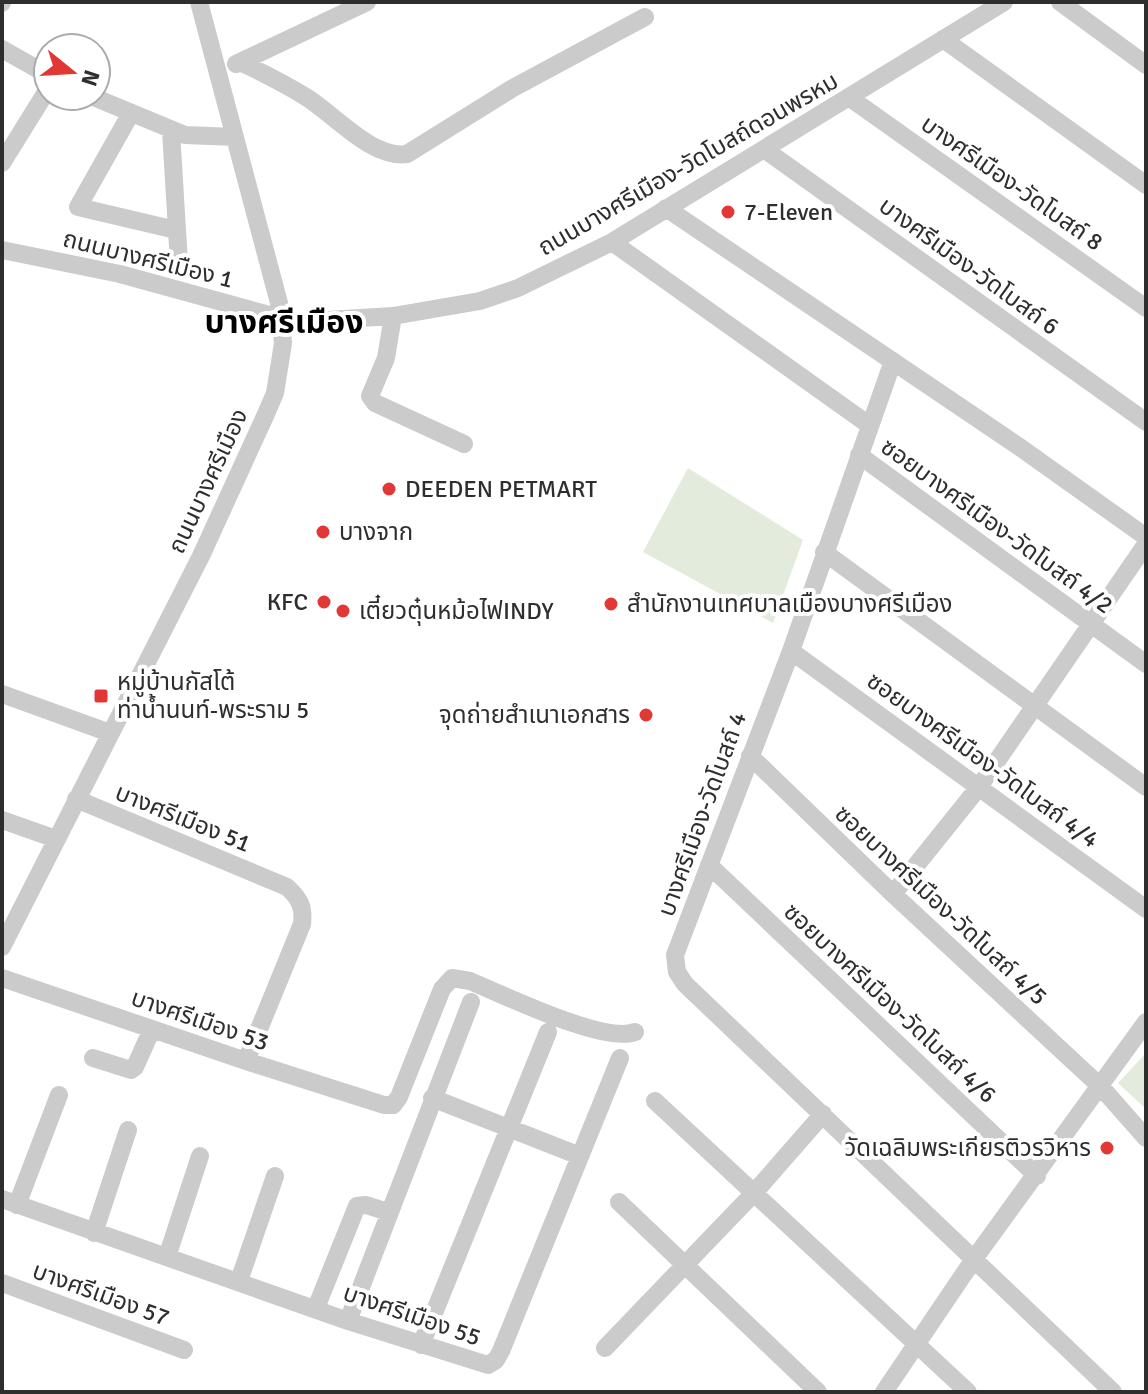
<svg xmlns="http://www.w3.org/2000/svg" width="1148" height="1394" viewBox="0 0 1148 1394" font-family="Signika,'Noto Sans Thai',sans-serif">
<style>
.green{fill:#e3ebdc}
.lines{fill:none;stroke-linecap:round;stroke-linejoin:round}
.minor{stroke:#cbcbcb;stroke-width:18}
.poi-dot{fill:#e13835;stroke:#fff;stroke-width:3}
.labels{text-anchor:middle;stroke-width:8;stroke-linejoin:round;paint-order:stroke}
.street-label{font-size:24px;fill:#2e2e2e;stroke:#fff}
.poi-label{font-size:24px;fill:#2e2e2e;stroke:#fff;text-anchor:start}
.district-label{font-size:32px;font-weight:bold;fill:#000;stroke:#fff}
</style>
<rect width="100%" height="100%" fill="#fff"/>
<path class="green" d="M688,468L803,540L773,623L643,552Z
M1146,1053V1109L1118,1083Z"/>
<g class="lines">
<path class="minor" d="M1060,2L1146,65
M2,3V2
M943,39L1146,185
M2,49L48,75
M240,62C263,73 285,84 306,97C335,115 372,159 407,154L513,88L645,17
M236,64L367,2
M91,96L185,135L235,137
M850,98L1146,308
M131,113L78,207L176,230
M171,131L179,263
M764,149L1146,422
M2,163L48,89
M666,208L1021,448L1146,537
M612,242L869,425
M2,250L120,274L295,322L393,316L480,301L518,288L612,242L1004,2
M393,316L386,358L370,396L375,403L464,444
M893,361L791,651L675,955L677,972L685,984L1113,1392
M859,455L1146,664
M824,552L1146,787
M791,651L1146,909
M2,694L110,733
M750,756L893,894L1101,1087L1146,1138
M76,799L287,887C300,899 304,907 302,924L246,1061
M2,820L56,839
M709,865L1037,1176
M893,894L979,787L1146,544
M2,947L201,556L266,414L275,393L281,356L283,343L279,303L199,2
M2,978L246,1061L384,1105H393L399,1097L442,989L452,978L470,981C504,995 604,1044 635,1032
M93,1058L131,1070L135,1067L152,1029
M432,1098L580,1156
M655,1101L968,1392
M2,1199L348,1321L488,1365L496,1360L501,1351L620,1058
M619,1202L818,1392
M17,1205L59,1095
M94,1233L128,1130
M167,1257L200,1156
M239,1281L275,1176
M2,1283L184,1350
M316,1308L357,1206L366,1205L388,1212
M348,1321L471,1002
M421,1345L548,1032
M605,1348L753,1194L823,1114
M884,1392L974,1259L1146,1022"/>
</g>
<g class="poi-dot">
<circle cx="728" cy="212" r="8"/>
<circle cx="389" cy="489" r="8"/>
<circle cx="323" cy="532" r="8"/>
<circle cx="324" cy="602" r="8"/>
<circle cx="611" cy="604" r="8"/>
<circle cx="343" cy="611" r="8"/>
<rect x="93" y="688" width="16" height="16" rx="4"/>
<circle cx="646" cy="715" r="8"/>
<circle cx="1107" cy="1148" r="8"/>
</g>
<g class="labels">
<g class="street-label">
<text transform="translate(688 164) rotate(-30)" y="8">ถนนบางศรีเมือง-วัดโบสถ์ดอนพรหม</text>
<text transform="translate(1012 183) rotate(35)" y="8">บางศรีเมือง-วัดโบสถ์ 8</text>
<text transform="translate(148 259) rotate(14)" y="8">ถนนบางศรีเมือง 1</text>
<text transform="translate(969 266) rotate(36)" y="8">บางศรีเมือง-วัดโบสถ์ 6</text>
<text transform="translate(208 481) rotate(-65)" y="8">ถนนบางศรีเมือง</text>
<text transform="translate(997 526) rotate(36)" y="8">ซอยบางศรีเมือง-วัดโบสถ์ 4/2</text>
<text transform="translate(983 760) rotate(36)" y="8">ซอยบางศรีเมือง-วัดโบสถ์ 4/4</text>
<text transform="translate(702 814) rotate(-70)" y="8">บางศรีเมือง-วัดโบสถ์ 4</text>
<text transform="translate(183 818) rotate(22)" y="8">บางศรีเมือง 51</text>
<text transform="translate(941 905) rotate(43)" y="8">ซอยบางศรีเมือง-วัดโบสถ์ 4/5</text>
<text transform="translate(890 1003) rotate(43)" y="8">ซอยบางศรีเมือง-วัดโบสถ์ 4/6</text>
<text transform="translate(200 1020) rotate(19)" y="8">บางศรีเมือง 53</text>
<text transform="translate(101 1294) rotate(20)" y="8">บางศรีเมือง 57</text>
<text transform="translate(412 1315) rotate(19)" y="8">บางศรีเมือง 55</text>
</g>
<g class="poi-label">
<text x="744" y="220">7-Eleven</text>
<text x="405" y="497">DEEDEN PETMART</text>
<text x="339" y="540">บางจาก</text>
<text x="308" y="610" text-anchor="end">KFC</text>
<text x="627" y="612">สำนักงานเทศบาลเมืองบางศรีเมือง</text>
<text x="359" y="619">เตี๋ยวตุ๋นหม้อไฟINDY</text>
<text x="117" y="690">หมู่บ้านกัสโต้<tspan x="117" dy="28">ท่าน้ำนนท์-พระราม 5</tspan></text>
<text x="630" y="723" text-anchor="end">จุดถ่ายสำเนาเอกสาร</text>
<text x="1091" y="1156" text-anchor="end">วัดเฉลิมพระเกียรติวรวิหาร</text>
</g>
<g class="district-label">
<text x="284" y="333">บางศรีเมือง</text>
</g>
</g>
<rect width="1148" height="1394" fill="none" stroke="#2e2e2e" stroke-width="8"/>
<g transform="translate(72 72) rotate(108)"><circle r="38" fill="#ffffff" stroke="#ababab" stroke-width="2"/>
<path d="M0-6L14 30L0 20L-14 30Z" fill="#e13835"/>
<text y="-12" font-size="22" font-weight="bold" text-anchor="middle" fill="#2e2e2e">N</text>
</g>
</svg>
